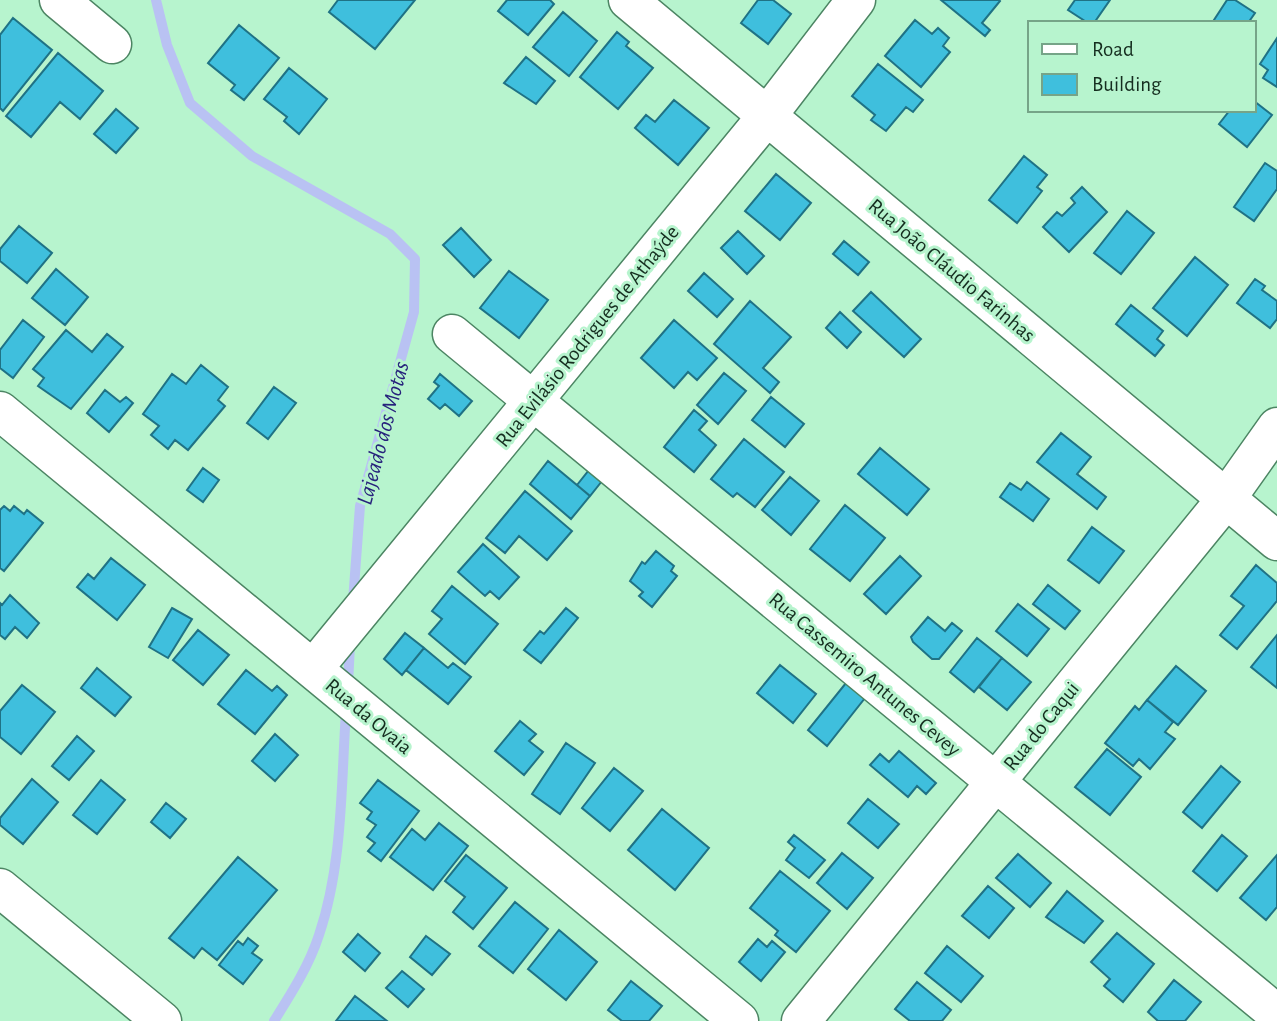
<svg xmlns="http://www.w3.org/2000/svg" width="1277" height="1021" viewBox="0 0 1277 1021" font-family="'Alegreya Sans',sans-serif">
<style>
.lines{fill:none;stroke-linecap:round;stroke-linejoin:round}
.stream{stroke:#b9c2f3;stroke-width:10}
.building{fill:#3fbfdd;stroke:#1f7285;stroke-width:2}
.minor-casing{stroke:#4c8563;stroke-width:41}
.minor{stroke:#fff;stroke-width:38}
.labels{text-anchor:middle;stroke-width:6;stroke-linejoin:round;paint-order:stroke}
.street-label{font-size:21px;fill:#152d1f;stroke:#b7f4ce}
.water-label{font-size:23px;font-style:italic;fill:#27227c;stroke:#b7f4ce}
</style>
<rect width="100%" height="100%" fill="#b7f4ce"/>
<g class="lines">
<path class="stream" d="M156,0L167,45L190,103L252,156L390,234L415,259L414,312L360,506L353,601
M348,685L350,644
M274,1021C291,994 309,966 319,935C343,864 341,785 346,711"/>
</g>
<path class="building" d="M338,0H415L375,49L329,12Z
M507,0H550L554,4L528,35L498,11Z
M758,0H773L791,14L768,44L741,23Z
M941,0H999L1000,1L982,23L990,30L985,36Z
M1075,0H1110L1094,23H1088L1068,10Z
M1227,0H1235L1255,13L1248,23H1212Z
M563,12L597,41L569,76L533,47Z
M13,18L52,50L3,111L0,108V35Z
M915,20L932,34L938,28L949,38L943,46L950,52L921,87L885,56Z
M239,25L279,58L244,100L231,90L235,85L208,63Z
M617,32L629,42L626,46L653,68L618,109L580,77Z
M1277,38V87L1263,78L1268,70L1260,64Z
M58,53L103,91L80,119L60,102L31,137L6,116Z
M526,57L555,81L536,104L504,83Z
M878,64L923,100L913,112L906,107L886,131L871,120L875,115L852,96Z
M289,68L327,99L299,134L284,121L287,117L264,99Z
M674,100L709,128L678,165L635,128L646,115L655,122Z
M1254,101L1272,115L1247,147L1219,124L1230,110H1254Z
M116,109L138,128L116,153L94,134Z
M1024,156L1047,175L1037,187L1042,191L1017,223L989,200Z
M1265,163L1277,171V189L1254,221L1234,207Z
M776,174L811,203L780,240L745,211Z
M1082,187L1107,212L1069,252L1043,227L1057,212L1062,216L1075,203L1071,198Z
M1127,211L1154,233L1121,274L1094,253Z
M19,226L52,253L27,283L0,261V249Z
M461,228L491,260L474,277L443,245Z
M738,231L764,256L747,274L721,248Z
M844,241L869,262L858,275L833,254Z
M1195,257L1228,285L1187,336L1153,308Z
M56,269L88,297L65,325L32,298Z
M509,271L548,300L519,338L480,308Z
M704,273L733,299L717,317L688,291Z
M1255,279L1265,286L1262,290L1277,301V319L1270,328L1237,303Z
M871,292L921,339L904,357L853,311Z
M750,301L791,337L763,368L779,382L770,393L714,344Z
M1131,305L1163,331L1157,339L1164,345L1155,356L1116,324Z
M840,312L861,332L847,348L826,328Z
M23,320L44,337L13,378L0,368V350Z
M674,320L717,358L697,380L688,372L674,388L641,358Z
M66,330L92,352L107,334L123,347L71,409L38,386L44,378L33,369Z
M201,365L228,387L218,400L225,406L188,450L175,440L168,449L151,435L159,426L143,414L172,374L186,384Z
M724,373L746,391L718,424L697,405Z
M440,374L472,401L459,416L445,404L440,409L428,399L439,386L434,382Z
M274,387L296,403L268,439L247,423Z
M105,390L120,402L126,397L133,403L109,432L87,413Z
M771,397L804,424L785,447L752,420Z
M694,410L707,421L699,430L716,445L694,472L664,447Z
M1061,433L1091,457L1077,474L1106,497L1097,509L1037,462Z
M744,439L784,472L755,507L737,493L733,497L711,479Z
M880,448L929,489L907,515L858,474Z
M548,461L590,496L571,519L530,484Z
M203,468L219,480L203,502L187,490Z
M589,470L602,481L590,496L577,485Z
M790,477L819,501L791,535L762,510Z
M1027,482L1049,499L1033,521L1000,497L1010,483L1021,490Z
M525,491L572,531L547,560L519,536L505,553L486,538Z
M845,505L885,538L850,581L810,549Z
M4,506L10,511L14,506L24,514L27,510L43,523L4,571L0,568V510Z
M1092,527L1124,551L1099,583L1068,560Z
M483,544L519,577L499,599L490,591L485,596L458,572Z
M656,551L674,566L671,571L677,576L652,607L639,596L643,592L630,581L642,562L645,564Z
M900,556L921,576L886,614L864,594Z
M111,558L145,585L117,620L77,587L88,574L94,579Z
M1256,565L1277,583V601L1237,649L1220,635L1244,606L1231,596Z
M1048,585L1080,611L1065,629L1033,604Z
M452,586L498,624L465,664L429,634L442,619L432,611Z
M10,595L39,623L27,638L15,627L5,639L0,635V603L2,605Z
M1018,604L1049,629L1027,656L996,631Z
M172,608L192,619L168,658L149,647Z
M566,608L578,618L541,663L524,650L540,631L544,634Z
M928,617L945,631L952,623L962,631L939,659H932L913,642L911,637Z
M198,630L229,655L203,685L173,660Z
M405,633L424,648L402,675L384,659Z
M1277,635V688L1251,667Z
M977,638L1002,658L974,692L950,672Z
M424,648L448,668L453,663L471,677L448,704L406,670Z
M1002,658L1031,682L1007,710L979,687Z
M780,665L816,694L793,723L757,693Z
M1176,666L1206,691L1178,725L1147,700Z
M97,668L131,697L115,716L81,688Z
M246,670L272,691L277,686L287,695L255,734L218,704Z
M846,683L865,698L827,746L808,730Z
M22,685L55,712L21,754L0,737V711Z
M1147,700L1173,722L1165,732L1175,739L1150,769L1139,759L1133,766L1105,743L1135,706L1139,710Z
M520,721L536,734L529,741L543,752L524,775L495,751Z
M275,734L298,755L275,781L252,761Z
M77,736L94,751L69,780L52,766Z
M566,743L595,763L560,814L532,794Z
M1107,749L1141,777L1110,815L1075,787Z
M899,751L936,783L926,794L917,786L908,797L870,765L880,754L889,762Z
M1221,766L1240,782L1202,828L1183,812Z
M614,768L643,791L610,831L582,808Z
M32,779L58,802L23,844L0,825V818Z
M101,780L125,800L97,834L73,815Z
M378,780L419,811L381,861L368,851L375,843L367,837L376,825L367,819L372,812L360,803Z
M868,799L899,824L878,848L848,823Z
M166,803L186,819L170,838L151,822Z
M662,809L709,848L675,890L628,850Z
M439,823L468,846L433,890L390,857L412,829L425,840Z
M794,835L825,860L809,878L786,860L795,848L788,842Z
M1222,835L1247,856L1217,891L1193,871Z
M842,853L873,878L847,909L817,883Z
M1018,854L1051,883L1030,907L996,878Z
M466,855L507,888L473,929L453,912L465,897L445,881Z
M1277,855V907L1266,920L1240,898Z
M238,857L277,890L217,960L202,948L194,958L169,938Z
M780,871L830,911L796,952L775,935L778,931L750,908Z
M988,886L1014,908L989,938L962,916Z
M1067,891L1103,921L1084,943L1046,917Z
M515,902L548,929L513,973L479,946Z
M559,930L597,962L566,1000L528,969Z
M1117,933L1154,964L1123,1002L1104,986L1110,979L1091,962Z
M358,934L380,953L365,971L343,952Z
M426,936L450,954L432,975L410,957Z
M248,938L258,946L252,953L262,960L243,984L219,965L238,941L243,945Z
M758,939L767,947L772,941L785,952L761,981L739,962Z
M947,946L983,976L961,1002L925,973Z
M402,971L424,989L408,1007L386,988Z
M1174,980L1201,1002L1185,1021H1158L1148,1012Z
M631,981L662,1006L649,1021H622L608,1010Z
M917,982L951,1010L942,1021H910L895,1009Z
M355,996L387,1021H336Z"/>
<g class="lines">
<defs>
<path id="minor" d="M59,0L112,44
M628,0L1277,541
M452,334L1277,1014
M0,411L739,1021
M313,669L767,116L856,0
M0,888L162,1021
M801,1021L1226,499L1277,427"/>
</defs>
<use href="#minor" class="minor-casing"/>
<use href="#minor" class="minor"/>
</g>
<g class="labels">
<g class="street-label">
<text transform="translate(952 270) rotate(40)" y="7">Rua João Cláudio Farinhas</text>
<text transform="translate(587 336) rotate(-51)" y="7">Rua Evilásio Rodrigues de Athaýde</text>
<text transform="translate(865 674) rotate(40)" y="7">Rua Cassemiro Antunes Cevey</text>
<text transform="translate(369 716) rotate(40)" y="7">Rua da Ovaia</text>
<text transform="translate(1041 726) rotate(-51)" y="7">Rua do Caqui</text>
</g>
<g class="water-label">
<text transform="translate(382 433) rotate(-75)" y="8">Lajeado dos Motas</text>
</g>
</g>
<rect x="1028" y="21" width="228" height="91" fill="#b7f4ce" stroke="#76a488" stroke-width="2"/>
<rect x="1042" y="44" width="35" height="10" fill="#ffffff" stroke="#76a488" stroke-width="2"/>
<text x="1092" y="56" font-size="21" fill="#152d1f">Road</text>
<rect x="1042" y="74" width="35" height="21" fill="#3fbfdd" stroke="#76a488" stroke-width="2"/>
<text x="1092" y="91" font-size="21" fill="#152d1f">Building</text>
</svg>
